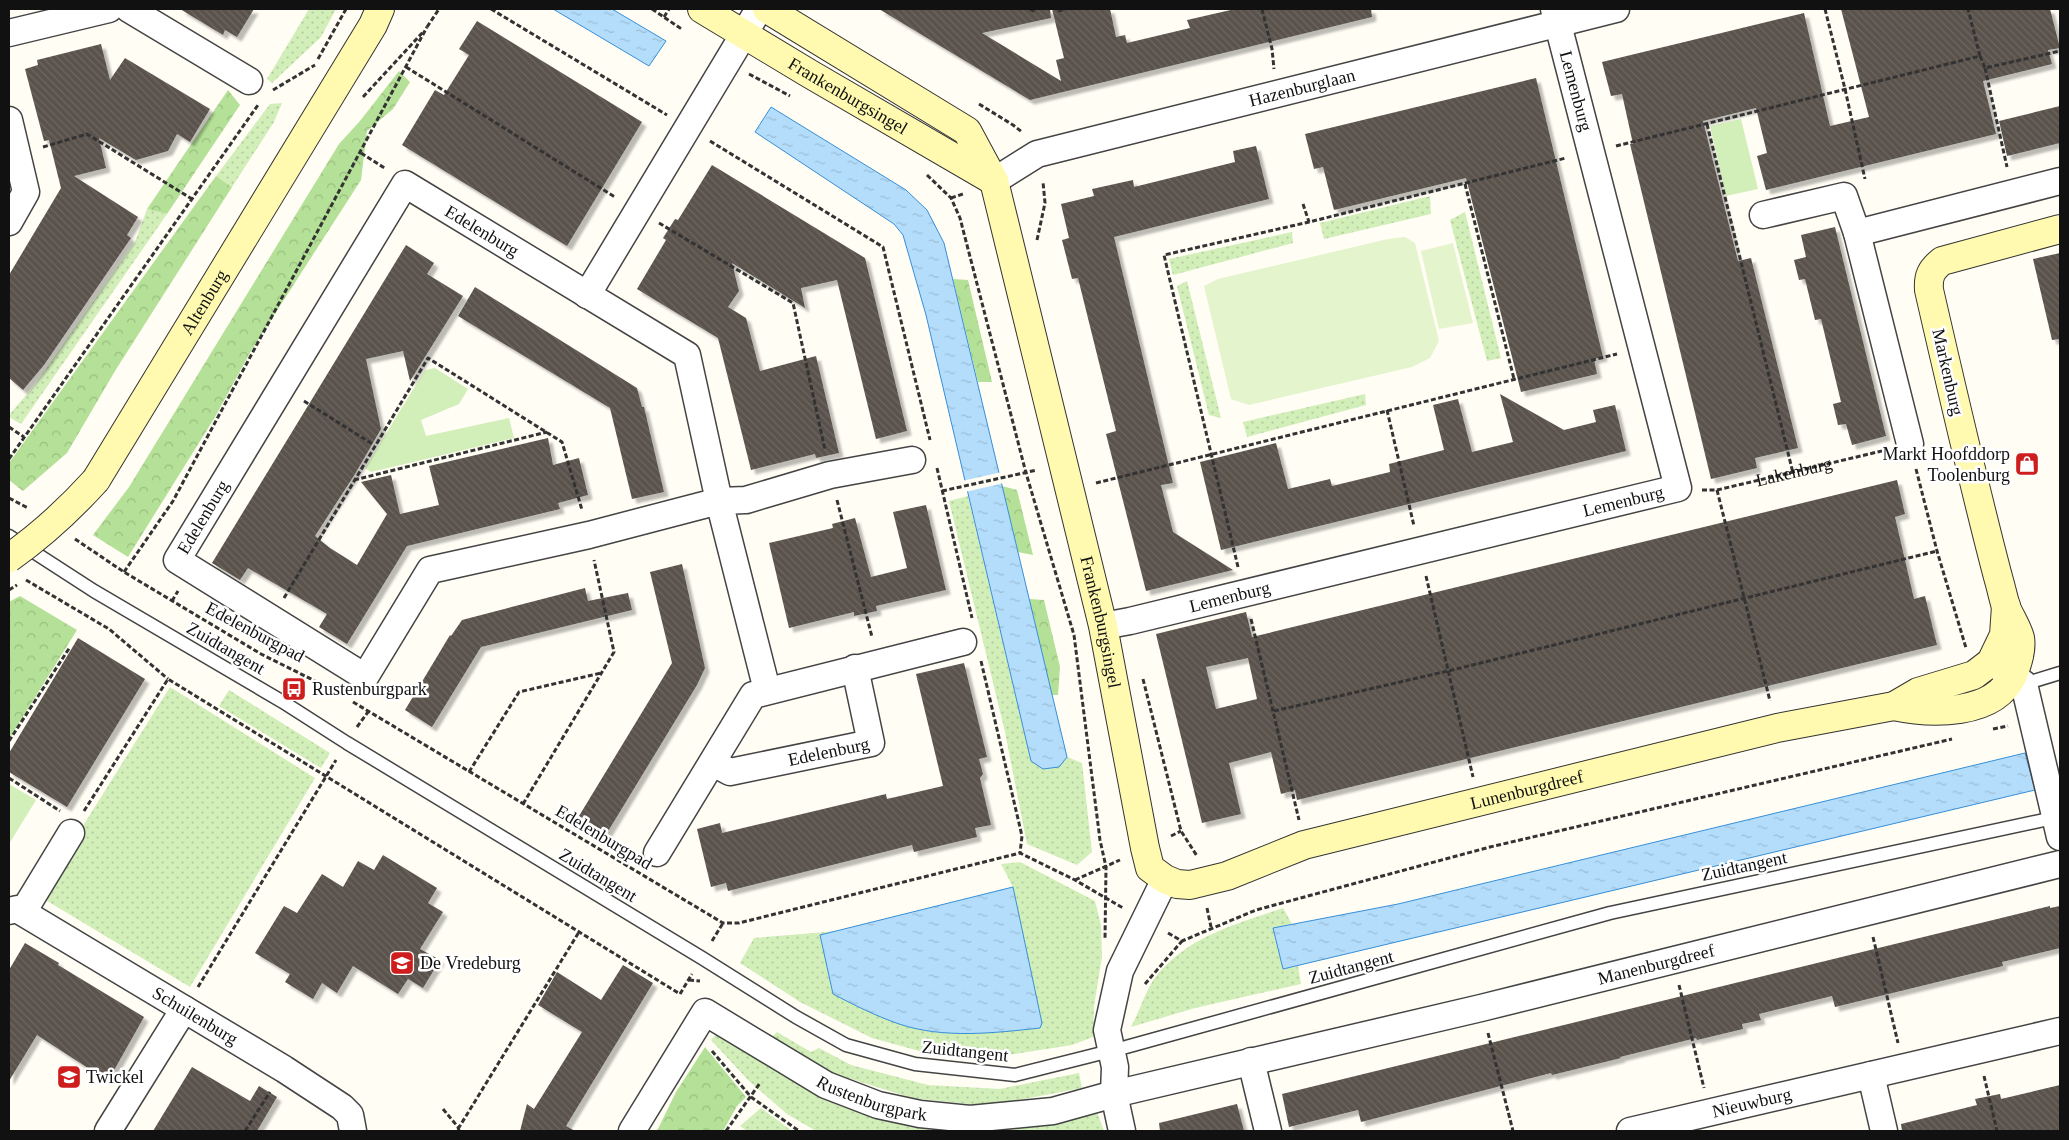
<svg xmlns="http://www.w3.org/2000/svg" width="2069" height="1140" viewBox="0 0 2069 1140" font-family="'Times New Roman',serif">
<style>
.grass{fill:url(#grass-dots)}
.forest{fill:url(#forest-crowns)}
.park{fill:#d2eeb9}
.pitch{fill:#e4f4cc}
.water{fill:url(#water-ripples);stroke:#368fd7}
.pier{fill:#fffdf4}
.building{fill:url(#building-back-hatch);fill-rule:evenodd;filter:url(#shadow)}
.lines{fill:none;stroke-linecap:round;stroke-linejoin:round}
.lane-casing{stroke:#444;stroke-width:15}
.street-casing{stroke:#444;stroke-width:29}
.secondary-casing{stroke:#333;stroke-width:30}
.path{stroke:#333;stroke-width:3;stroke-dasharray:5 2.5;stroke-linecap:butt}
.lane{stroke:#fff;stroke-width:12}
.street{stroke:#fff;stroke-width:26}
.secondary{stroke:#fffaaf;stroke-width:28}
.secondary-bridge-casing{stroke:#333;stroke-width:30;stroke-linecap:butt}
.path-bridge{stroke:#333;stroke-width:3;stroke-dasharray:5 2.5;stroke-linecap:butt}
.secondary-bridge{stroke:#fffaaf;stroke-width:28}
.labels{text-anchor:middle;stroke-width:5;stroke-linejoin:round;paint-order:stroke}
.street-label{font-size:18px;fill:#111;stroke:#fff}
.poi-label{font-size:18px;fill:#111;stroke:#fff;text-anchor:start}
</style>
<defs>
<pattern id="grass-dots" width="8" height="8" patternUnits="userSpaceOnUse" patternTransform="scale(1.25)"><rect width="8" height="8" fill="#d2eeb9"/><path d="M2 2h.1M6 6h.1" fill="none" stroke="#b3cb9e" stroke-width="1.8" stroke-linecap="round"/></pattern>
<pattern id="forest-crowns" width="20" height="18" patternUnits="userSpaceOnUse" patternTransform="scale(1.25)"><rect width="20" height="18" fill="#b4e097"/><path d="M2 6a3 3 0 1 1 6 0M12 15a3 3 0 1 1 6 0" fill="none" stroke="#9abf81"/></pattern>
<pattern id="water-ripples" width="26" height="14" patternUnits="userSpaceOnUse" patternTransform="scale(1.25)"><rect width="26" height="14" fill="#b4ddfb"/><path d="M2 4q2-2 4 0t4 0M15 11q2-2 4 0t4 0" fill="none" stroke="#9abdd6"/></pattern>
<pattern id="building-back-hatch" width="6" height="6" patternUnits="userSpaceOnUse" patternTransform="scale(1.25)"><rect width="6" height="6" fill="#5a524c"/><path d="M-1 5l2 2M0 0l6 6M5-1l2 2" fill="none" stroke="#6d6662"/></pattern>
<filter id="shadow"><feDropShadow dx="4.5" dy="4.5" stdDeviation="1" flood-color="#0004"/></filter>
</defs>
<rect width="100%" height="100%" fill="#fffdf4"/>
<path class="grass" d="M309,9H336L321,37L272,83L267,79Z
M282,103L274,122L232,187L216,176L270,104Z
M1430,196L1431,214L1324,239L1320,223Z
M147,209L167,214L21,424L9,417V415L34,386L135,242Z
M1465,212L1501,358L1487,361L1450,220Z
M1292,232L1293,243L1173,275L1169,259Z
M1187,281L1221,418L1209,415L1177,286Z
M1365,394L1366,405L1247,437L1243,422Z
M968,496L1031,761L1059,767L1067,757L1082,763L1092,852L1077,865L1027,844L1005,732L949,501Z
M170,687L315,778L190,987L39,896Z
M229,690L330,753L321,768L219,706Z
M1020,862L1095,901L1101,925L1102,957L1094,1006L1093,1037L1072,1045L1008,1055H934L872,1038L800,1002L740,963L754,938L838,931L820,936L833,994L861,1008L900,1024L1042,1023L1013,887L1001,864Z
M1283,908L1292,924L1273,928L1283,969L1298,966L1301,984L1195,1008L1131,1027C1139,1012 1145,993 1154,979C1185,937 1236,924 1283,908Z
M777,1032L811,1052L819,1048L851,1065L928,1085L1000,1089L1079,1073L1082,1088L987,1106L912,1098L835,1074L770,1039Z
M716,1034L967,1131H816L787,1114L748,1080L711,1040Z
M761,1108L792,1131H747L740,1126Z
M1097,1112L1104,1131H988Z"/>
<path class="forest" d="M399,71L410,82L393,109L367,131L361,180L251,351L215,417L128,557L93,535L129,487L339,144L360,121Z
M228,90L240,105L167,214L147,209Z
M216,176L232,187L115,371L67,453L23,491L9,480V463Z
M953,279L968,280L992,382H978Z
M1002,486L1017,490L1033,555L1018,552Z
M20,596L77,630L9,739V602Z
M1029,599L1044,600L1060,667L1058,695H1052Z
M705,1047L746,1097L737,1106L723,1131H657L676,1092Z"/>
<path class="park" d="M1741,119L1758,189L1726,196L1710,126Z
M435,368L468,389L459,404L421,420L426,436L509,418L514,438L371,472L365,468L425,370Z
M9,784L36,800L9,844Z"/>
<path class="pitch" d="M1405,237L1415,243L1439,341L1430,358L1412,367L1249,405L1231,399L1204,286L1218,279L1388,239Z
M1453,243L1473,323L1439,329L1421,251Z"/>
<path class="water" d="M553,9H612L666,41L649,66Z
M771,107L906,190L927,210L944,243L1067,757L1059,767L1043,769L1031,761L926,315L903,235L894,224L755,132Z
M2025,753L2035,790L1283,969L1273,928L1398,904Z
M1013,887L1042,1023L1040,1028C994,1033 944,1039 899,1024C876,1016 854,1005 833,994L820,935Z"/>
<path class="pier" d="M1002,472L1004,483L965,492L962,481Z"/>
<path class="building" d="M180,9H254L237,37L225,30L223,35Z
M879,9H1050L1051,18L982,33L1061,81L1056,60L1064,58L1052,9H1110L1116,37L1125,35L1127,43L1190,28L1187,20L1235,9H1371L1372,17L1030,100Z
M1841,9H2050L2060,48L2048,50L2052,64L1983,81L1996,134L1766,190L1757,156L1767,153L1756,108L1703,121L1738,261L1751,258L1798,448L1755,458L1757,468L1711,479L1630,144H1633L1622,94L1611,96L1602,62L1804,13L1830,126L1869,117Z
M477,21L642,122L567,246L402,145L435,90L444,95L469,55L459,49Z
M101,44L110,80L125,58L210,109L190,142L177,134L168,151L136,160L99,138L106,168L74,176L138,217L127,235L131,238L44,365L23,390L9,378V275L61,188L49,140L44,141L25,69L38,65L37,60Z
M1536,78L1603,357L1594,359L1597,374L1521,392L1466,178L1334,210L1323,167L1314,169L1305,134Z
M2060,106V143L2007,156L1999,121Z
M1256,146L1269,199L1114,237L1173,483L1161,485L1173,532L1233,570L1146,591L1106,434L1116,431L1078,278L1072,279L1062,240L1069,238L1061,204L1094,196L1092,189L1133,180L1134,187L1235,162L1233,151Z
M712,165L865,258L907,431L876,439L837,280L801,288L805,308L732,263L739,291L728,307L746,318L760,371L816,356L839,453L816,458L815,454L751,470L718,338L637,289L666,240L663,238L675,219L678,220Z
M1835,227L1886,436L1852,445L1846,424L1838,425L1833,404L1841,402L1821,319L1815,320L1805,279L1799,280L1794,260L1806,257L1801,235Z
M406,245L434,263L427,274L463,296L410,381L403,351L366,359L381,429L355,474L315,536L330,548L357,565L387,514L361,482L391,475L400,514L439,505L429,466L548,438L553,465L579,458L588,495L558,503L560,509L407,546L347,644L319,627L327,614L248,568L240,580L212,563Z
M2060,253V339L2052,340L2033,259Z
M475,287L637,388L642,407H644L664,492L632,499L610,408L458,316Z
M1500,394L1564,430L1596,422L1593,410L1615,405L1626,451L1221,550L1200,462L1276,443L1288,489L1330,479L1332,486L1390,472L1389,464L1444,450L1433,405L1458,399L1472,452L1513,442Z
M1897,480L1905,514L1895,517L1914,599L1925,596L1937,645L1297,800L1295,790L1281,794L1271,752L1229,763L1241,814L1202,823L1156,634L1246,612L1252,637ZM1248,658L1257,699L1216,709L1206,667Z
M926,505L946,590L876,606L877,611L854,616V612L789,628L769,543L833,528L832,524L855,518L871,577L907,568L893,512Z
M682,564L705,668L697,685L607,833L579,816L672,663L650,572Z
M585,588L588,601L628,593L632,610L481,647L432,727L405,710L450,635L451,636L462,620Z
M78,638L145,679L67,807L9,772V753Z
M964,663L987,757L979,759L983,774L980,778L991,825L975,828L977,837L914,852L912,845L728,891L726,883L711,887L697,829L720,823L722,833L886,794L887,799L943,786L916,674Z
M383,855L437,888L428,903L443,912L420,949L440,960L423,988L408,979L398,994L353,966L337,993L322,983L313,999L285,982L290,974L255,953L284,906L297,913L322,874L343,887L358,861L374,870Z
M2050,906V908L2060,906V948L2002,962L2003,966L1835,1007L1832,996L1759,1014L1761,1020L1742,1024L1743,1029L1697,1040L1696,1038L1620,1057L1621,1058L1552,1075L1551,1073L1361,1122L1358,1110L1289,1127L1282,1094Z
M25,943L59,963L58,965L144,1017L108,1081L37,1035L9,1081V970Z
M623,965L653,983L566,1126L575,1131H520L527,1104L534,1109L582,1032L538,1005L557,972L601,1000Z
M192,1067L250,1101L259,1086L277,1097L257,1131H153Z
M2060,1085V1131H1902L1901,1124L1977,1105L1975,1099L2000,1094L2001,1099Z
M1237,1104L1244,1131H1160L1159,1123Z"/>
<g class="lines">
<defs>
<path id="lane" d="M9,536L94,591L283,702L347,743L702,958L796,1017L846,1045L915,1064L1015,1075L1126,1047L1610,913L2058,817
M2024,684L2060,673"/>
<g id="street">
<path d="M129,9L249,81"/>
<path d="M9,33L109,9"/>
<path d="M9,120L26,192L9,222"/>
<path id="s2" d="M994,181L1037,154L1616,9"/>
<path d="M1763,215L1844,196L1857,233L1910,444"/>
<path d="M1857,233L2060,181"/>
<path d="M587,295L759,9"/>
<path id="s3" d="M1103,626L1130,621L1678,488L1554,9"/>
<path d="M1993,663L2024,684L2060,837"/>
<path d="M767,690L719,501L687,355L405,184L177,560L365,677L430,570L589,535L719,501L746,500L830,475L912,460"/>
<path id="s4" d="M713,763L730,772L871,743L855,668"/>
<path d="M657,853L753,695L963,642"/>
<path id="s5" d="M9,911L17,909L284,1069L342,1107L350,1115L353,1131"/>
<path d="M23,912L71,833"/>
<path d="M1251,1061L1268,1131"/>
<path d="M1871,1075L1884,1131"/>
<path d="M108,1131L184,1009"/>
<path id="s6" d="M632,1131L705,1012L826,1085L878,1105L920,1114L970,1119L1053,1111L1114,1094L1481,1008L2060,864"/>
<path d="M1122,1131L1114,1094L1115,1067L1107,1030L1120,971L1165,879"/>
<path id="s7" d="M1630,1131L2060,1031"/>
</g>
<g id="secondary">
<path id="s8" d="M702,9L810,74L994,181"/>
<path id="s9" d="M767,9L967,131L994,181L1103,626L1145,848L1150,868L1165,879L1177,884L1190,885L1227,876L1304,845L1777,728L1894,706L1918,692L1974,675L1991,662L2004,635L2006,606"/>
<path id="s10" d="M96,480L373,25L380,9"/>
<path d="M1894,706C1931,714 1994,716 2013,675C2017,665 2022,648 2020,638C2017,627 2010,617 2006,607C2003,597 2001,587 1998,577C1973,482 1951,386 1929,290C1928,276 1931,270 1942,261L2060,229"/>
</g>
</defs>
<use href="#lane" class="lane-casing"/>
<use href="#street" class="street-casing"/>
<use href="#secondary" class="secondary-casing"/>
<g class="path">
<path d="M491,9L667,115"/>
<path d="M652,9L683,30"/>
<path d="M1030,9L1035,12"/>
<path d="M1262,9L1272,49L1274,69"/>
<path d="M1825,9L1845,89L1865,179"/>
<path d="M1058,11L1066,9"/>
<path d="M664,17L669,9"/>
<path d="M427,27L439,9"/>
<path d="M1980,56L1985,68L2060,51"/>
<path d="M318,59L346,9"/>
<path d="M406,67L615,197"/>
<path d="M1985,68L2007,167"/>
<path d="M749,74L790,96"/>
<path d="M273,90L315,65"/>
<path d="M363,97L423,32"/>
<path d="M979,104L1013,125L1022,132"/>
<path d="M1707,124L1793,473"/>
<path d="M710,141L883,247L930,440"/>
<path d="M1616,146L1980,56L1968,9"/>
<path d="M43,147L87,134L192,199"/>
<path d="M361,153L386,169"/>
<path d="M927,175L951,198L960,218L1026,473L1074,635L1100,840L1106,867L1105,939"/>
<path d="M1465,184L1514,379"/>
<path d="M951,198L963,194"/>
<path d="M1303,204L1309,222"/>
<path d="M659,223L793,303L825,450"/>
<path d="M1037,240L1045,203L1043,182"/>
<path d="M304,401L374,445"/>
<path d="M1387,410L1414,526"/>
<path d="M9,427L24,437"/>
<path d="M9,459L258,105"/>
<path d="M937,468L972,618"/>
<path d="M1916,469L1937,551L1966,648"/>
<path d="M354,480L547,432"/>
<path d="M1096,483L1617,354"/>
<path id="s1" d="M1702,490H1717L1886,450"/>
<path d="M1717,490L1770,701"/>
<path d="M942,491L1037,470"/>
<path d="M9,498L28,508"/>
<path d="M837,500L872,637"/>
<path d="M75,539L124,572L261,654L319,683"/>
<path d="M1238,567L1164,255L1309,222L1566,158"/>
<path d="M124,572L173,501L427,27"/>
<path d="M1426,576L1473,777"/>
<path d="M26,580L109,629L168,679"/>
<path d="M284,598L428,358L562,442L582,510"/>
<path d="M172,601L178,591"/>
<path d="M1251,619L1299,820"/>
<path d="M981,661L1022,836L1020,853"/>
<path d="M1143,679L1181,831L1197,856"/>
<path d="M353,702L723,923H739L1020,853L1075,880L1123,908"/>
<path d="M1274,711L1448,671L1937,551"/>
<path d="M357,727L368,712"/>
<path d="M1993,729L2008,726"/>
<path d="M9,741L70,647"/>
<path d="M469,772L519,692L601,673"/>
<path d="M9,778L60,811"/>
<path d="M523,804L614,652L594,560"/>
<path d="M84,811L168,679L680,994"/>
<path d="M1171,836L1181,831"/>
<path d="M1075,880L1120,860"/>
<path d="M1207,908L1211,927"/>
<path d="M1168,933L1182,941L1256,910L1490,847L1952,739"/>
<path d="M1873,937L1898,1043"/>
<path d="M712,941L723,923"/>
<path d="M689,980L700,981"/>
<path d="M1145,984L1182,941"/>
<path d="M1679,985L1704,1088"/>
<path d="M198,987L336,760"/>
<path d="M680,994L692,974"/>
<path d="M1488,1033L1513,1131"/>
<path d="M712,1051L751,1097L799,1131"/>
<path d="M1984,1076L1997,1131"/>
<path d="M443,1109L458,1127L459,1131"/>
<path d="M458,1129L579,932"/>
<path d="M245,1131L270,1092"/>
<path d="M726,1131L760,1083"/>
</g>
<use href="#lane" class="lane"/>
<use href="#street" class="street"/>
<use href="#secondary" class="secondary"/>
<defs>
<path id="secondary-bridge" d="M9,558C43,534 68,511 96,480"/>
</defs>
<use href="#secondary-bridge" class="secondary-bridge-casing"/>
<path class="path-bridge" d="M9,590L17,585"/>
<use href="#secondary-bridge" class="secondary-bridge"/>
</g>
<defs>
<symbol id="shop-square" viewBox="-11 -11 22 22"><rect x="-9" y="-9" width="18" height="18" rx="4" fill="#cd1d1c" stroke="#fff"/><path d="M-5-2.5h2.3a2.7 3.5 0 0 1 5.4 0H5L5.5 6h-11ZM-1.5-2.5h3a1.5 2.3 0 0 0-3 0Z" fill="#fff"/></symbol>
<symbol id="bus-square" viewBox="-11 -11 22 22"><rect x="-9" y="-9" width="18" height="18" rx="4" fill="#cd1d1c" stroke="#fff"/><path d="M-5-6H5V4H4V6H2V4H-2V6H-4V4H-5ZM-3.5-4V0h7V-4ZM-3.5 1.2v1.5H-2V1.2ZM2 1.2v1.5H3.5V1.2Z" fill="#fff"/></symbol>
<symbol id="school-square" viewBox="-11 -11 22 22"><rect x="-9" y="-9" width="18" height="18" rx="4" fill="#cd1d1c" stroke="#fff"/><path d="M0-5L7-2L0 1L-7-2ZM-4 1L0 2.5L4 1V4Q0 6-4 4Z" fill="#fff"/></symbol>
</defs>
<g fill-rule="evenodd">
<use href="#shop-square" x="2013" y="450" width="28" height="28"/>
<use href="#bus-square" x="280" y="675" width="28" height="28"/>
<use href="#school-square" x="388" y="949" width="28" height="28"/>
<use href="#school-square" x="55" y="1063" width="28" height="28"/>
</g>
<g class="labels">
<g class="street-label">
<text dy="6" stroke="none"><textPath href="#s2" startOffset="324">Hazenburglaan</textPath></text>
<text transform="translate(1576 91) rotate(75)" y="6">Lemenburg</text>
<text dy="6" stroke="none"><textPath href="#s8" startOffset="170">Frankenburgsingel</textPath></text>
<text transform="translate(482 231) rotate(31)" y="6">Edelenburg</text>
<text dy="6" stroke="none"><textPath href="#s10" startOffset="208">Altenburg</textPath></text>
<text transform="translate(1948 372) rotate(77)" y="6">Markenburg</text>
<text dy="6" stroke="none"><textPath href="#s1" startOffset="94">Lakenburg</textPath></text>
<text dy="6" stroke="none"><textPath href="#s3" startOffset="535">Lemenburg</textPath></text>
<text transform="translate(203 517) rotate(-59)" y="6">Edelenburg</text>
<text dy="6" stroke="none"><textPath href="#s3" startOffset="130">Lemenburg</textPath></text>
<text dy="6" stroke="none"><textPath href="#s9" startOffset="745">Frankenburgsingel</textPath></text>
<text transform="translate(255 632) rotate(28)" y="6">Edelenburgpad</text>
<text transform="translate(226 648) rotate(30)" y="6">Zuidtangent</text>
<text dy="6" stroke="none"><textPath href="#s4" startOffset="120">Edelenburg</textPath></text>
<text dy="6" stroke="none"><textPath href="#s9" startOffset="1391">Lunenburgdreef</textPath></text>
<text transform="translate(604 837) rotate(31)" y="6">Edelenburgpad</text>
<text transform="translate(1744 866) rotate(-12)" y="6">Zuidtangent</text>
<text transform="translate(598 875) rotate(31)" y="6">Zuidtangent</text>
<text dy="6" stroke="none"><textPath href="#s6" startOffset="1134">Manenburgdreef</textPath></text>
<text transform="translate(1351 967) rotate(-15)" y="6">Zuidtangent</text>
<text dy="6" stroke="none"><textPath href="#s5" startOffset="216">Schuilenburg</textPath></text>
<text transform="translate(965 1051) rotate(6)" y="6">Zuidtangent</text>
<text dy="6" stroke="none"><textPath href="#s6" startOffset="329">Rustenburgpark</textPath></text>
<text dy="6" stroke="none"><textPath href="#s7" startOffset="125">Nieuwburg</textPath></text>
</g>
<g class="poi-label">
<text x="2010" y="460" text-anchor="end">Markt Hoofddorp<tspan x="2010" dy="21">Toolenburg</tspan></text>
<text x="312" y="695">Rustenburgpark</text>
<text x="420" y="969">De Vredeburg</text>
<text x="86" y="1083">Twickel</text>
</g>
</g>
<rect width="2069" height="1140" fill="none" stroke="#111111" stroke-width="20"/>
</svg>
